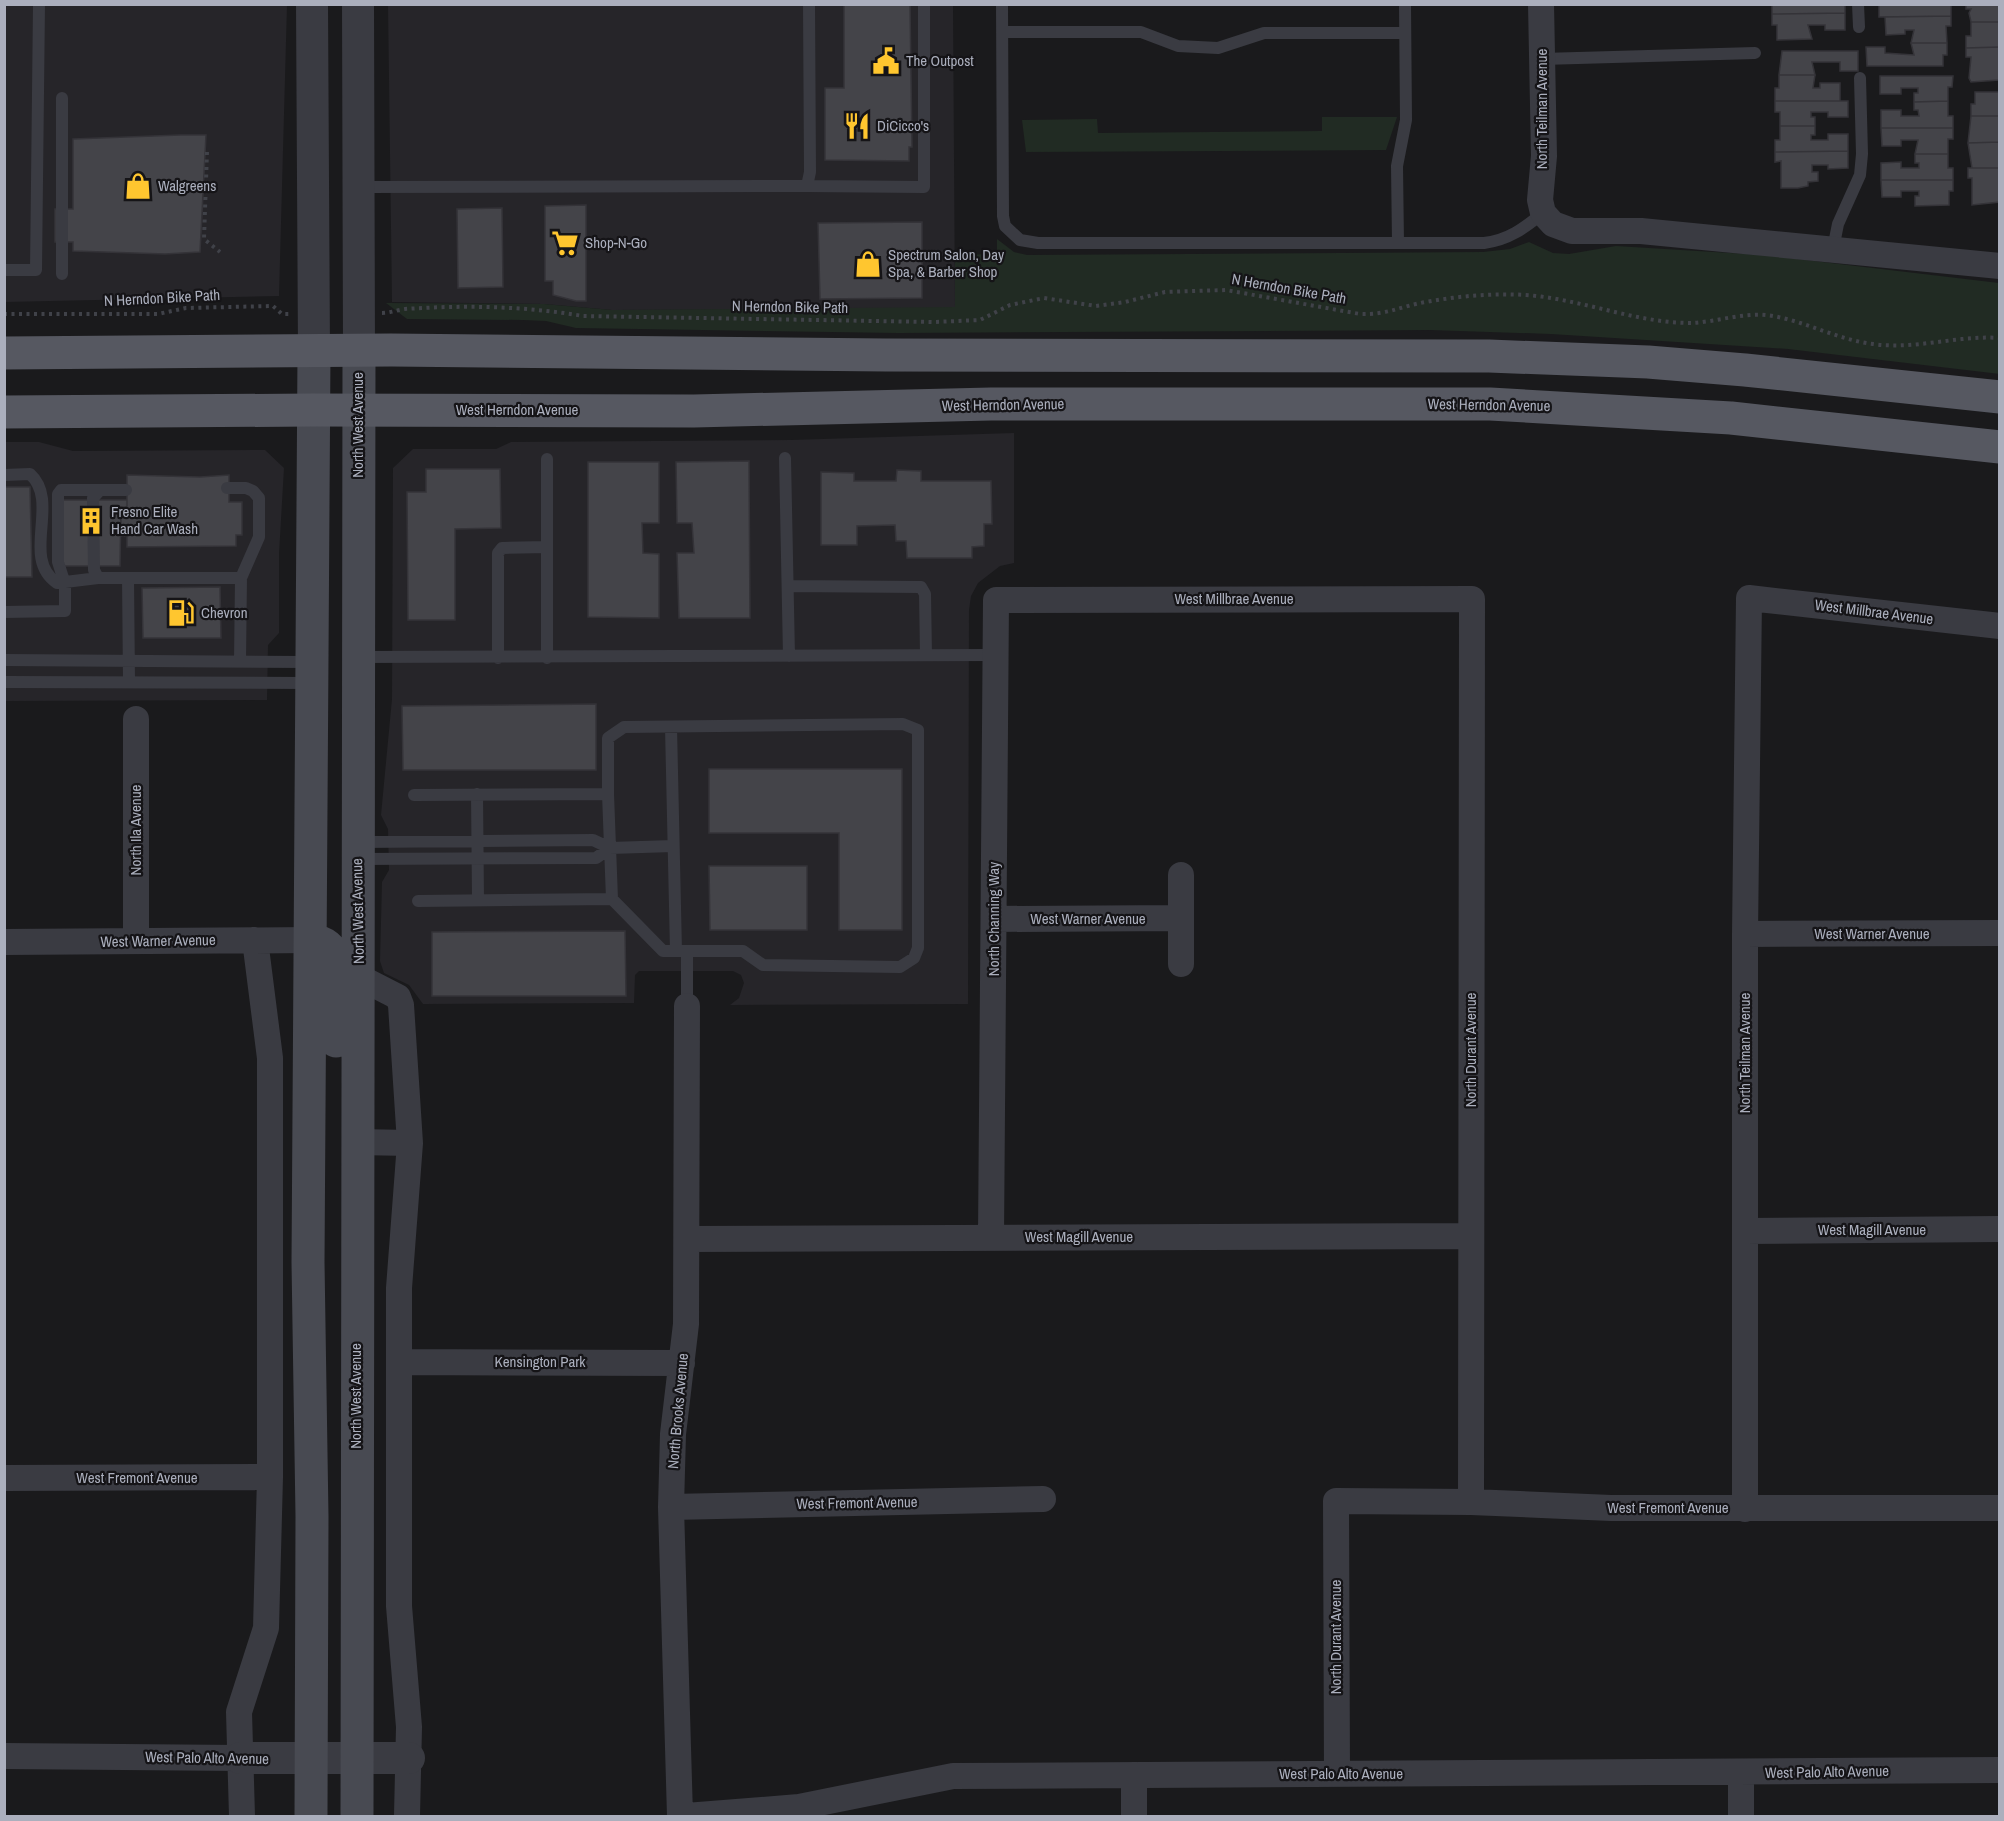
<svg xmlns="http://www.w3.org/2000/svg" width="2004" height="1821" viewBox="0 0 2004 1821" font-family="'Archivo Narrow',sans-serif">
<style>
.built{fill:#262529}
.green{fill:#212b23}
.building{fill:#444449;stroke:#343338;stroke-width:1.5}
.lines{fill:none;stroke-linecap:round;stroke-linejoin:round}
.path{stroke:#404249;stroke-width:4;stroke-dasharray:3 4.5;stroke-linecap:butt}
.service{stroke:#3a3b42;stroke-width:12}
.minor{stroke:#3a3b42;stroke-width:26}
.tertiary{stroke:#3a3b42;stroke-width:32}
.secondary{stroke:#484a52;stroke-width:33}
.primary{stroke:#565861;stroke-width:33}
.labels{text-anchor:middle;stroke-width:4.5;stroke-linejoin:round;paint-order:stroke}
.poi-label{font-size:15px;fill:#abafbd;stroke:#151417;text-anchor:start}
.street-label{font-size:15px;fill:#abafbd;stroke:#151417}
</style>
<rect width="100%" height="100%" fill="#1a1a1c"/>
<path class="built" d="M4,5H287L279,296L5,302Z
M388,5H953L955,309L612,310L544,304L392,302Z
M1014,433V563L1000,566L978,583L971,596L969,610L968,1004L730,1005L739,998L744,983L741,975L733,971H639L635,975L634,1003L423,1004L409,985L384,973L380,961L382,882L389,870L388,829L381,815L392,699L393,468L413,449H496L511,442L791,440Z
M4,442H39L73,451L265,450L284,468L279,554V633L268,645L267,700L5,701Z"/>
<path class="green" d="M1322,117H1397L1386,150L1026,152L1022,120L1097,119L1098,133L1322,131Z
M997,239L1014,252L1027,255L1483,252L1510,249L1529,242L1553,253L1569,254L1616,246L1763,255L1999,283L2000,374L1788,349L1551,334L1430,330L898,333L576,328L546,321L523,320L407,319L386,303L544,304L612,310L955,307V255L997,254Z"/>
<path class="building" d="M844,4H910L912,147H909V161L825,160V88H844Z
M1772,4H1845V13L1772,14Z
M1879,4L1951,5V16L1879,17Z
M1966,4H2000V22H1971L1969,13L1971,9H1966Z
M1845,13V30H1825V25H1808L1812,39L1777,40V25H1772V14Z
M1951,16V26H1946L1947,43H1911L1914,30H1905V34L1886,35L1885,17Z
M1971,22H2000V47L1966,48V36H1971Z
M1911,43H1947V55H1943V66H1867L1866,47H1885V53L1914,55Z
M2000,47L1999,80L1971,82L1969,78L1971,57H1966V48Z
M1782,51H1858V71H1840V62H1812L1815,75H1779Z
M1779,75H1815L1813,88H1820V83H1840V101H1775V88H1779Z
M1880,76H1953L1952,87H1948V101L1914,102V93H1918V88H1901V94H1880Z
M1975,92H2000V116H1971V104H1975Z
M1775,101H1848V117H1828V112H1811V117H1815V126H1780V112H1775Z
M1948,101V116H1953V128H1881V110H1901V116H1919L1918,110H1914V102Z
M1971,116H2000V142L1968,143Z
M1780,126H1815V135H1811V140H1828V134H1848V151L1775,152V140H1780Z
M1881,128H1953V139H1948V154H1915L1918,140H1901V146H1882Z
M180,135H206L200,252L165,254L73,251V242H55V209H73V139Z
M2000,142V168H1972L1968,143Z
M1848,151V168L1828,169V165H1812V172H1818V181L1808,182V186L1798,188H1781V161L1775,162V152Z
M1915,154H1948V168H1953V180H1881V163L1901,162V168H1919V163H1915Z
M1968,168H2000V202L1972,205V178H1968Z
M1881,180H1953V191H1949V205L1915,206V196H1919V191H1901V197H1882Z
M586,205V301H576L553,295V281H545V206Z
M502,208L503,287L458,288L457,209Z
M922,222V298L820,299L818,223Z
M749,461L750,618H679L677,553H694L692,523H677L676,462Z
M588,462H659V523H642L643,553L659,554V618L588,617Z
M426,469H500L501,528L455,529V620H408L407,492H426Z
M897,470L921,471V481H991L992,524H984V546L972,547V558H907L906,541H896L895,525L857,526V545H821V472L854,473V481H896Z
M127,475L200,477L229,475V502H242V535H236V546L127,547V536H121V507H127Z
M4,487H30L32,577H4Z
M62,500H127V507H121L120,566H62Z
M220,587L221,638H143L142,588Z
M596,704V770H403L402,706Z
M709,769H902V930H839V833H709Z
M709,866H807V930H710Z
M625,931L626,996H432V932Z"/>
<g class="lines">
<path class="path" d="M207,152L204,239L220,252
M382,313C390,313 397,310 405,309C463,305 525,306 583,316L934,322L980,320L1010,305L1044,298L1096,306L1125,302L1165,292L1226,290L1360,314C1388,315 1401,306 1426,302C1459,296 1493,293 1526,295C1582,299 1635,323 1691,323C1717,322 1747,311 1773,316C1807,322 1839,340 1873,344C1916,350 1957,335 2000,338
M4,314H158L186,308L273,306L282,314H291"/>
<path class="service" d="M809,4L810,172L807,186L924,187V4
M1002,4L1003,216L1005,226L1020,240L1038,243H1484C1509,240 1524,228 1543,213
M1858,4L1859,27
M1002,32H1141L1178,46L1218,48L1264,33H1405
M1542,59L1755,53
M62,98V274
M360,187L807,186
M1398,243L1397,166L1406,120L1405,4
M1833,249L1838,224L1860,175L1862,154L1860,78
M4,270H36L39,4
M785,458L789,656
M4,475L30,474C61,502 20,558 57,583L98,578H241
M227,488H246L253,491L259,498V537L241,578L240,661
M98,578L94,570L93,498L100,490
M128,578L129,681
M788,586L921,587L925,594L926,655
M4,612L65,611V584L58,562V494L61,490H126
M359,657L995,655
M498,658V553L502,548L547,547
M547,658V459
M4,660L311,662
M4,682L309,683
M671,727L676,951
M477,794L478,899
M608,794L612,899
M414,795L608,794V738L624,727L903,724L918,730V948L914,958L900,967L763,965L743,951H687V1006
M361,842L593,840L610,848L673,846
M359,859L596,858L610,848
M418,901L612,899L663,951H687"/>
<path class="minor" d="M1541,4L1544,156L1540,200L1543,213L1553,224L1572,231H1641L2000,266
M136,719V941
M1181,875V964
M994,919L1181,918
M1745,934L2000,933
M4,942L312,940
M359,977L398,997L401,1005L410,1143L399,1288V1606L409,1727L407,1816
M357,1142L410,1143
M1745,1231L2000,1229
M991,1238L996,600L1472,599L1471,1502
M687,1239L1470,1236
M399,1362L682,1363
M4,1478L270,1477
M671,1507L1043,1499
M1745,1509V934L1749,598L2000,626
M4,1756L240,1758
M1741,1773V1816
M1337,1774L1336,1501L1471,1502L1611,1508H2000
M242,1816L239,1712L266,1628L270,1477V1058L255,940
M680,1816L671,1507L673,1434L686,1324L687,1006
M686,1816L799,1807L953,1776L2000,1770
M1134,1816V1775"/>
<path class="tertiary" d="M312,4L314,352
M358,4L359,351
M240,1758H409"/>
<path class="secondary" d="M312,940C325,942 331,947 336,960V1041
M311,1816L312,1516L308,1262L314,352
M357,1816L359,351"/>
<path class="primary" d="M4,353L391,350L886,355L1489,356L1648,362L1745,370L2000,397
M4,412L312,410L694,411L991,404H1490L1731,418L2000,447"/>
</g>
<defs>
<symbol id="civic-bare" viewBox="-9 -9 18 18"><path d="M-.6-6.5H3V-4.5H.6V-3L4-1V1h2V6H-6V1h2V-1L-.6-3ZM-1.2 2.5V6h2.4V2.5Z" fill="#ffc62f" stroke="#151417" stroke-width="2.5" paint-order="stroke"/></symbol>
<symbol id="restaurant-bare" viewBox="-9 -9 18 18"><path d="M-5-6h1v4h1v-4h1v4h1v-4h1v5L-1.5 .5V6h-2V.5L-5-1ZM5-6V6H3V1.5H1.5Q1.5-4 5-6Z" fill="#ffc62f" stroke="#151417" stroke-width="2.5" paint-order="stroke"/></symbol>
<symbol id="shop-bare" viewBox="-9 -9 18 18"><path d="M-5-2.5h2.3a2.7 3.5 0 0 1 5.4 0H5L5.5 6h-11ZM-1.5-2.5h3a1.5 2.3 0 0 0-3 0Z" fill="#ffc62f" stroke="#151417" stroke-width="2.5" paint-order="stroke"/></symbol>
<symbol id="supermarket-bare" viewBox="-9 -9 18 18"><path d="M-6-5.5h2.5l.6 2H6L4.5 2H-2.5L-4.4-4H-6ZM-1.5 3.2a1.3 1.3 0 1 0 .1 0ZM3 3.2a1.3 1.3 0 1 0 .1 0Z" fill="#ffc62f" stroke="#151417" stroke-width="2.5" paint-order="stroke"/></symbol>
<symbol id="building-bare" viewBox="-9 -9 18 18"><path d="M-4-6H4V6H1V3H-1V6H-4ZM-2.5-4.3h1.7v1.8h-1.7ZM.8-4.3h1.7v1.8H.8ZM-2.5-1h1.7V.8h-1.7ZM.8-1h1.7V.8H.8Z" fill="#ffc62f" stroke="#151417" stroke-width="2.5" paint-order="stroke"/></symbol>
<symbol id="fuel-bare" viewBox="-9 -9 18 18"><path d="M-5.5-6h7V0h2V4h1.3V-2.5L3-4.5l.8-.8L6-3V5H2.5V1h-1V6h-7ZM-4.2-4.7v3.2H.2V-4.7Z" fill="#ffc62f" stroke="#151417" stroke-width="2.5" paint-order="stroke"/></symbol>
</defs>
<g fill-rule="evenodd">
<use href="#civic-bare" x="867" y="42" width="38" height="38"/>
<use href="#restaurant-bare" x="838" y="107" width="38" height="38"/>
<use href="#shop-bare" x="119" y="167" width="38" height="38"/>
<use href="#supermarket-bare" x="546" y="224" width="38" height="38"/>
<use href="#shop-bare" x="849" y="245" width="38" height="38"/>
<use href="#building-bare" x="72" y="502" width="38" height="38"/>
<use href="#fuel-bare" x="162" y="594" width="38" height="38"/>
</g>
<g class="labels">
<g class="poi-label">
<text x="906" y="66">The Outpost</text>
<text x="877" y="131">DiCicco's</text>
<text x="158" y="191">Walgreens</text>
<text x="585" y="248">Shop-N-Go</text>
<text x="888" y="260">Spectrum Salon, Day<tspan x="888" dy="17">Spa, &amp; Barber Shop</tspan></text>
<text x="111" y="517">Fresno Elite<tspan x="111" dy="17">Hand Car Wash</tspan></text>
<text x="201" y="618">Chevron</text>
</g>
<g class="street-label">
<text transform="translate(1542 109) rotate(-90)" y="5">North Teilman Avenue</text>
<text transform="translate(1289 289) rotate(10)" y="5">N Herndon Bike Path</text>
<text transform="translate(162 298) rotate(-3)" y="5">N Herndon Bike Path</text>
<text transform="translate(790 307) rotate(1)" y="5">N Herndon Bike Path</text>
<text transform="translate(1003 405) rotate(-1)" y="5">West Herndon Avenue</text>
<text transform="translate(1489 405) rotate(1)" y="5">West Herndon Avenue</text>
<text x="517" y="415">West Herndon Avenue</text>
<text transform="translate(358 425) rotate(-90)" y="5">North West Avenue</text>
<text x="1234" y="604">West Millbrae Avenue</text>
<text transform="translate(1874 612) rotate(7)" y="5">West Millbrae Avenue</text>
<text transform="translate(136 830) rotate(-90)" y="5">North Ila Avenue</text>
<text transform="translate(358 911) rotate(-91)" y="5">North West Avenue</text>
<text transform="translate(994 919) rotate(-90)" y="5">North Channing Way</text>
<text x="1088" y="924">West Warner Avenue</text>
<text x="1872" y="939">West Warner Avenue</text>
<text transform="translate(158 941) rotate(-1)" y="5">West Warner Avenue</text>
<text transform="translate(1471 1050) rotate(-90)" y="5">North Durant Avenue</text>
<text transform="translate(1745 1053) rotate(-90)" y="5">North Teilman Avenue</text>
<text x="1872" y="1235">West Magill Avenue</text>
<text x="1079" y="1242">West Magill Avenue</text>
<text x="540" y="1367">Kensington Park</text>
<text transform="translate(356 1396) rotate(-90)" y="5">North West Avenue</text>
<text transform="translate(678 1411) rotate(-85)" y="5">North Brooks Avenue</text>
<text x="137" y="1483">West Fremont Avenue</text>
<text transform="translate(857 1503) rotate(-1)" y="5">West Fremont Avenue</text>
<text x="1668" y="1513">West Fremont Avenue</text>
<text transform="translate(1336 1637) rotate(-90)" y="5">North Durant Avenue</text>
<text transform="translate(207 1758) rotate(1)" y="5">West Palo Alto Avenue</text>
<text transform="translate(1827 1772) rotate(-1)" y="5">West Palo Alto Avenue</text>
<text x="1341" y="1779">West Palo Alto Avenue</text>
</g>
</g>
<rect width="2004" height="1821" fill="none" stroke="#abafbd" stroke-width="12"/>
</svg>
